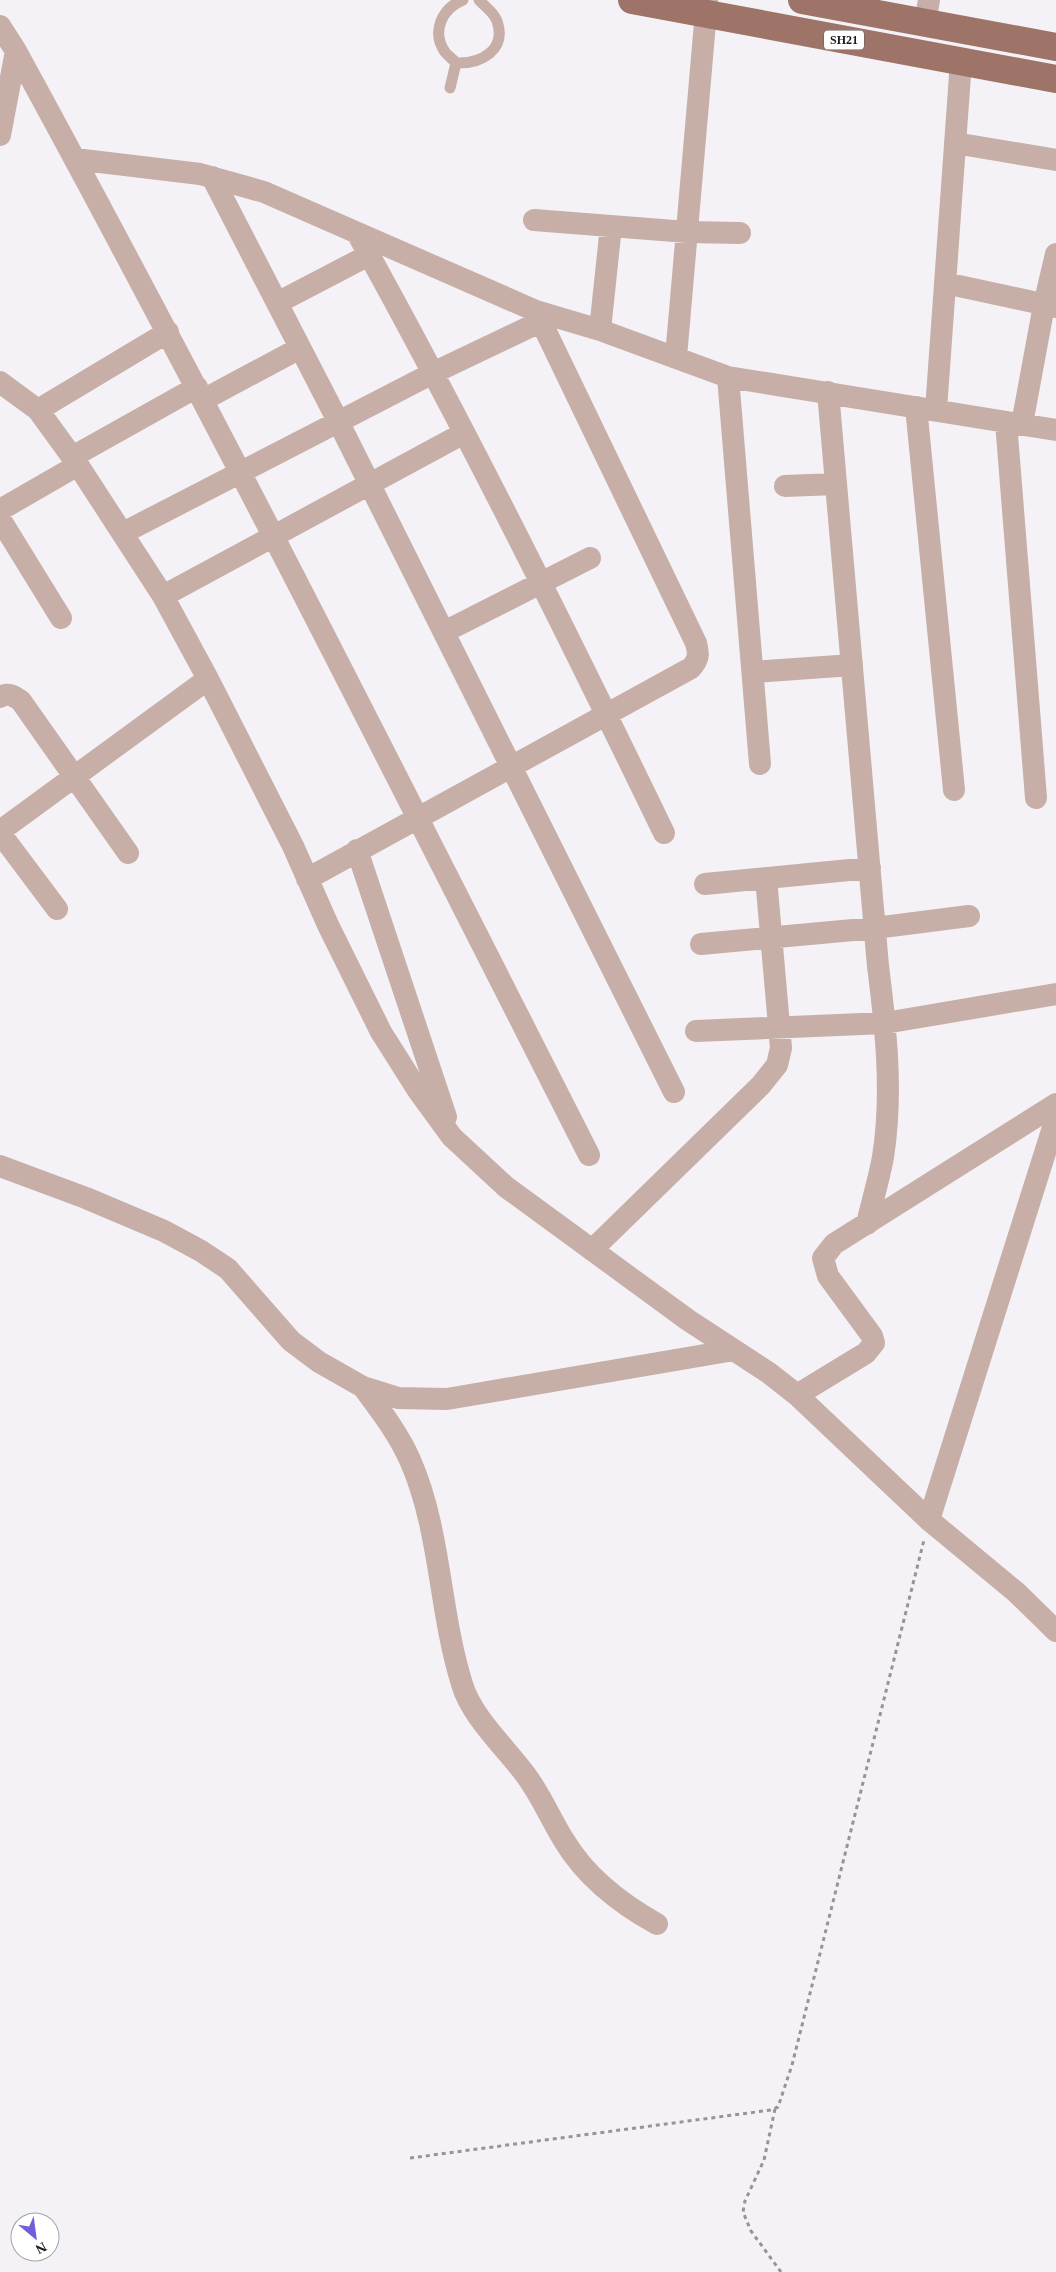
<svg xmlns="http://www.w3.org/2000/svg" width="1056" height="2272" viewBox="0 0 1056 2272" font-family="'Times New Roman',serif">
<style>
.lines{fill:none;stroke-linecap:round;stroke-linejoin:round}
.path{stroke:#959498;stroke-width:3;stroke-dasharray:4 4;stroke-linecap:butt}
.lane{stroke:#c7aea7;stroke-width:11}
.street{stroke:#c7aea7;stroke-width:22}
.primary{stroke:#9e7368;stroke-width:28}
.labels{text-anchor:middle;stroke-width:5;stroke-linejoin:round;paint-order:stroke}
.shield{fill:#fff;stroke:#5f5e5f;stroke-width:1}
.shield-label{font-size:12px;font-weight:bold;fill:#1a191b}
</style>
<rect width="100%" height="100%" fill="#f4f2f7"/>
<g class="lines">
<path class="path" d="M775,2109L764,2160L745,2201L743,2212L751,2231L781,2272
M410,2158L771,2110L778,2107L792,2065L924,1540"/>
<path class="lane" d="M456,63C481,64 507,50 497,21C494,12 484,6 479,0
M450,88L456,63C453,59 448,56 445,52C431,32 442,8 463,0"/>
<path class="street" d="M925,23L929,0
M0,26L16,51C215,415 401,785 589,1155
M0,135L16,51
M955,143L1056,160
M75,159L200,174L264,192L536,311L600,330L728,377L1056,430
M212,177L339,423L674,1092
M534,220L687,232L740,233
M357,233C466,429 566,631 664,833
M945,283L1056,307
M277,303L369,255
M600,330L611,226
M676,357L707,0
M728,377L760,764
M0,382L38,410L78,465L163,596L208,679L293,846L328,925L381,1032L417,1089L452,1137L506,1187L688,1320L769,1373L797,1395L929,1520L1016,1592L1056,1631
M828,392L878,966C886,1029 893,1094 883,1157C879,1179 872,1202 867,1224
M203,400L300,348
M916,407L954,790
M38,410L168,332
M936,410L961,61
M1006,422L1036,798
M1022,424L1044,305L1056,254
M72,457L197,387
M785,486L836,484
M0,510L78,465
M0,519L61,618
M123,533L433,373L542,321
M163,596L464,433
M444,632L590,558
M753,672L852,665
M0,697C8,692 14,696 21,701L128,853
M0,831L208,679
M0,833L57,909
M357,850L446,1117
M307,879L691,668C699,659 699,654 696,643L536,311
M705,884L870,868
M701,944L875,928L969,916
M696,1031L885,1023L1056,994
M0,1166L86,1198L164,1231L201,1251L228,1269L291,1341L319,1362L363,1387L398,1398L447,1399L734,1350
M592,1250L761,1085L777,1065L781,1048L766,878
M363,1387C380,1410 398,1433 410,1460C441,1530 439,1611 462,1684C471,1716 505,1747 525,1774C541,1795 551,1820 565,1842C587,1878 621,1904 657,1924
M797,1395L866,1353L874,1343L872,1336L828,1276L823,1258L834,1244L1056,1104
M929,1520L1056,1118"/>
<path class="primary" d="M632,0L1056,79
M802,0L1056,47"/>
</g>
<g class="labels">
<rect class="shield" x="824" y="30.5" width="40" height="19" rx="4"/>
<g class="shield-label">
<text x="844" y="44">SH21</text>
</g>
</g>
<g transform="translate(35 2237) rotate(151)"><circle r="24" fill="#ffffff" stroke="#a3a3a4"/>
<path d="M0-4L9 19L0 12L-9 19Z" fill="#715ed8"/>
<text y="-8" font-size="14" font-weight="bold" text-anchor="middle" fill="#1a191b">N</text>
</g>
</svg>
